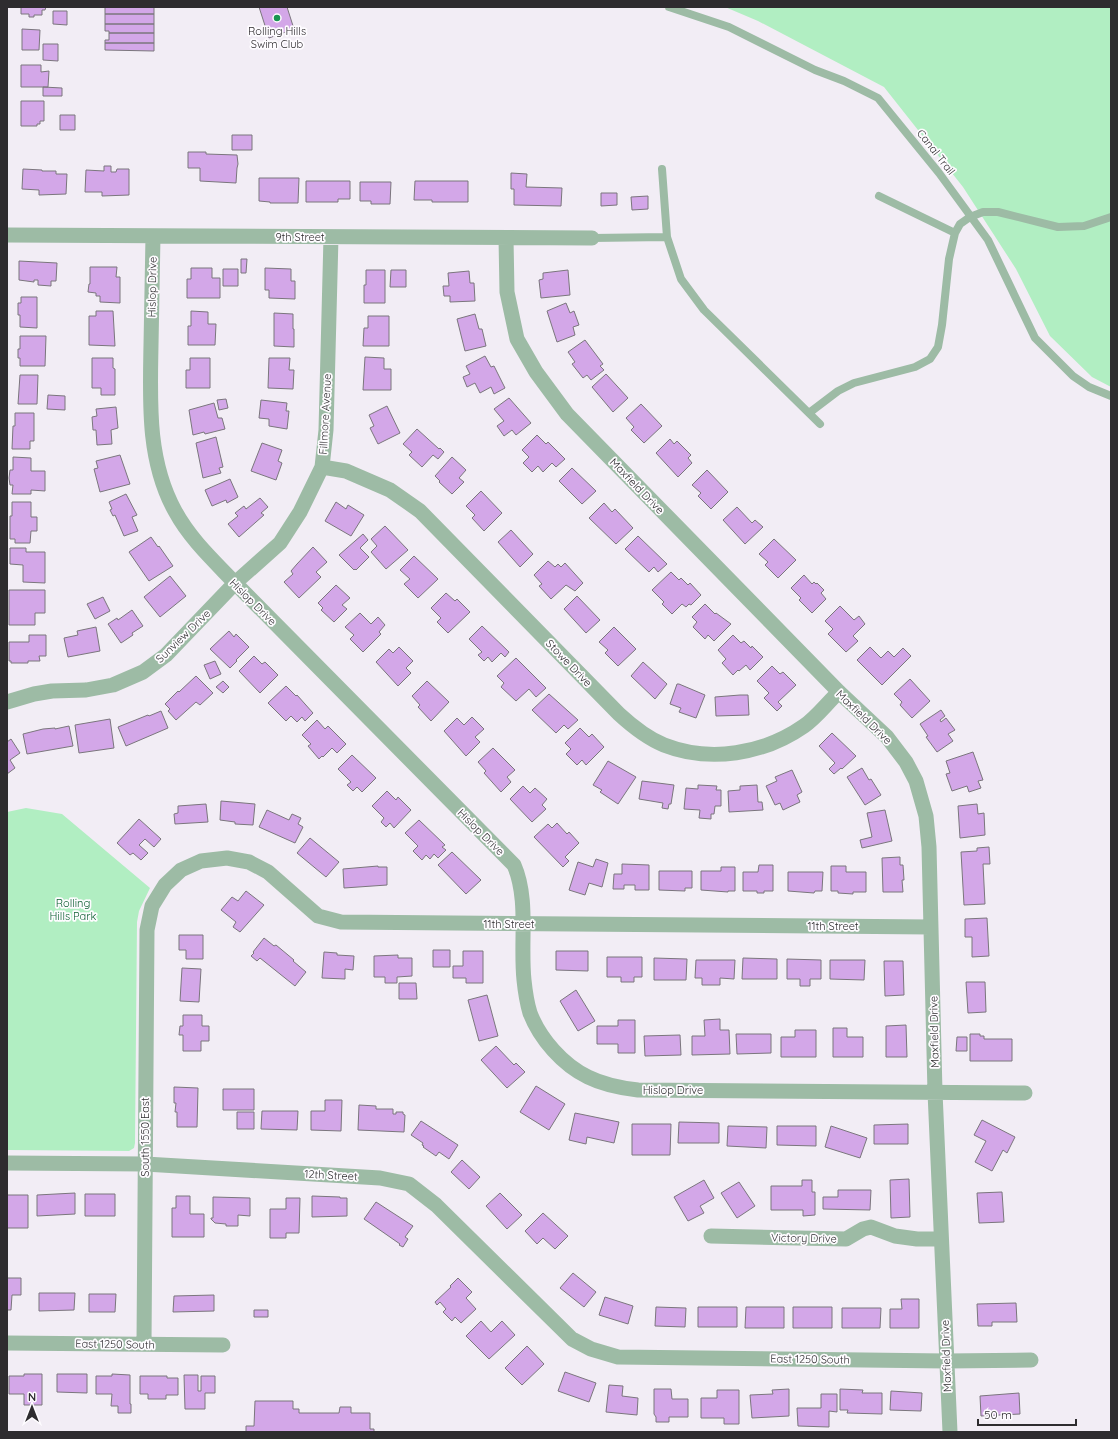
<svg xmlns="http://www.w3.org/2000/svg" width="1118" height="1439" viewBox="0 0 1118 1439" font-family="Quicksand,sans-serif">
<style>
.green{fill:#b1eec2}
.building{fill:#d3a7e8;stroke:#7b767d}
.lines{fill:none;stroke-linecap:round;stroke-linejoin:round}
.service{stroke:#9dbba5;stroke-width:8}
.minor{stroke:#9dbba5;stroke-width:15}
.poi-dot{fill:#189451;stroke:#fefcff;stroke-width:1.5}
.labels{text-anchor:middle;stroke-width:3.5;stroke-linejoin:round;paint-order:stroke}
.poi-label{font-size:11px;fill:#2e2c2f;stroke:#fefcff}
.street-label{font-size:11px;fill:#2e2c2f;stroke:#fefcff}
.park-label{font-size:11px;fill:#0f6134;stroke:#fefcff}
</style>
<rect width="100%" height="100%" fill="#f2edf5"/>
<path class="green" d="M725,7H1111V387L1092,377L1050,336L1016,269L963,187L884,87L758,21Z
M26,808L62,814L150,888L139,911L137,922L135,1143L134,1148L129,1151L7,1150V812Z"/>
<path class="building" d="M21,7H46L45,10H42V15H34V17H29V14H21Z
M105,7H154V14H105Z
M259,7H287L294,29L269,38Z
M53,11H67V25L53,24Z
M105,14H154V24H105Z
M105,24H154V33H109V31H105Z
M22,29L40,30L39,50H22Z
M109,33H154V43H105V40H109Z
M105,43H154V51L105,50Z
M43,44H58V61L43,60Z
M21,65H41V72L49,71L48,87H21Z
M43,87L62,88V96H43Z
M21,101H44V121H40V124H37V126H21Z
M60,115H75V130H60Z
M232,135H252V150H232Z
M188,152H206V154L237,155L238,164L237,168L236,183L200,181V168H188Z
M104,166H111V172H116L117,169H129V195L102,196V192H85L86,170L104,171Z
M23,169L42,170V171H56V174H67L66,194L39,195V190L22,189Z
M511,173L527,174L526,187L562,188L561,206L514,205V189H511Z
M259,178H299L298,203H270V202L259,201Z
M306,181H350V199H338V202H306Z
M415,181H468V202H432V200H414Z
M360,182H391L390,204H371V201H360Z
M601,193H617V205L601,206Z
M648,196V209L632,210L631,197Z
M241,259H247L246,273H241Z
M19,261L57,263L56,281H51V286L38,285V280H34V282L19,280Z
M90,267H117L116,277H120V303L100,302V296H96V293L88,292L89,284H90Z
M191,268H212V278H220V298H187V279H191Z
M265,268L291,269V281H295V299L269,298V290H265Z
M223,269H238V286H223Z
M366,270H385V303H364V285H366Z
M391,270H406V287H390Z
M568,270L570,295L541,298L539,280L543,279V273Z
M469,271L470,283H474L475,301L450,302V296H444L443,286H449L448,273Z
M21,297H37V328L20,327V315H18V303H21Z
M566,303L570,313L574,311L579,325L573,327L575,335L557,342L547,311Z
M96,311H113L115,346L89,345V316H96Z
M191,311L208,312V324H216L215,345H188V326H191Z
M274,313L293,314V329H294V347L274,346Z
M475,314L479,329H482L486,346L465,351L457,319Z
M368,316H389V346H363L364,328H368Z
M20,336H46L45,366H20V358H18V349H20Z
M585,340L603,364L600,366L604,370L591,380L587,375L583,378L572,364L575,362L568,352Z
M485,356L491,367L494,366L505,388L494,394L491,387L480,393L475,383L467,387L463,377L470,374L466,366Z
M365,357L384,358V369H391V390H363Z
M92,358H113V368L115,369V395H101V388H92Z
M190,358H210V388H186V370H190Z
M269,358H290L289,370H294L293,389L268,388Z
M606,374L628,398L613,412L592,387Z
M20,375H38L37,404H18Z
M48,395L65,396V410L47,409Z
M509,398L531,423L516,435L512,430L504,436L497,426L504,421L494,409Z
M226,399L228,408L219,410L217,400Z
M261,400L287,403L286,411H289L287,429L269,426V419L259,418Z
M214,403L218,418H222L225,429L205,434L204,432L193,435L189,410Z
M641,404L662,426L644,443L631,430L634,427L626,418Z
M387,406L400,433L378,444L370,428L374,426L369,415Z
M116,407L118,428L111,430L112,444L97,445L96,430H93L92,417L97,416L96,409Z
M15,413H34V441H30V449H12L13,426H15Z
M417,429L439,449L440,448L444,452L438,459L433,455L422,467L409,455L412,452L403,444Z
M537,435L546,444L548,442L565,459L556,467L552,463L543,472L538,466L532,472L523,463L529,457L522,450Z
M216,437L223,467L219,468L221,473L203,478L196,443Z
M670,439L674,444L677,441L691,455L688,458L692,463L678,477L656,453Z
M262,443L282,450L278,461L282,463L276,480L251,471Z
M120,455L130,484L100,492L94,469L98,468L96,461Z
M13,457L31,458V471H45V491L31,490V494H12L13,485H10L9,478L10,470H13Z
M452,457L466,470L459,478L464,482L452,494L439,482L440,481L435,476Z
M572,468L596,491L582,504L559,481Z
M707,470L728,492L711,509L698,496L701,493L692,485Z
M230,479L238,497L227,503L226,500L212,506L205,490Z
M481,491L502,513L484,531L472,518L475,515L466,506Z
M126,494L137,515L132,517L138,531L124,536L115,515L113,516L110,510L112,509L109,502Z
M260,498L268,507L261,513L264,515L239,537L228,524L238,516L235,513L244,506L246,509Z
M12,502H31V517H37V531H31L30,543H15V539H10V516H12Z
M336,502L346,509L348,505L364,515L351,536L325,521Z
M604,503L612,512L615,509L633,528L616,544L589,518Z
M737,507L752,523L755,520L763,527L745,544L723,520Z
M385,526L408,550L386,569L371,552L377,546L371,539Z
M511,530L533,554L520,567L498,542Z
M363,534L368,540L360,548L369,557L356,570L355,569L354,570L339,555Z
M638,536L667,564L658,572L654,567L649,572L625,549Z
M151,537L158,547L159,546L173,566L149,581L129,552Z
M774,539L796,560L778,578L765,565L768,562L759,554Z
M313,547L327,562L316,572L321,577L299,598L284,582L293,574L291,571L297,564Z
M10,548H26V552H45V583L23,582V565L10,564Z
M414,556L438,579L418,598L404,584L410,579L400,570Z
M548,561L555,567L558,564L561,567L565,563L583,583L575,591L566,585L551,599L539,586L542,584L534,575Z
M671,572L679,580L681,578L688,585L690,583L701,595L691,605L689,604L686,607L682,604L672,614L662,604L664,602L652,590Z
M804,575L812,584L814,582L816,584L817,583L824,590L821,593L826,599L812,613L799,600L801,598L791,588Z
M170,576L186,596L160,617L144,597Z
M336,585L350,598L342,605L347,609L334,622L321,610L323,608L318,603Z
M9,590H45V613H35V625H9Z
M446,593L455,601L457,599L470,612L448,633L437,622L441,618L431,608Z
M577,596L600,620L586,633L564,609Z
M103,597L110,611L95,619L87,604Z
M705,604L715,614L716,613L731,624L714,641L708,635L705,639L693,627L697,622L692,617Z
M840,606L854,620L859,616L865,624L853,636L858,641L846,652L828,634L833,629L825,621Z
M132,610L143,626L132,633L133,635L121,643L108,624L117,618L118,620Z
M360,613L371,624L378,617L385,625L379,632L381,634L363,652L350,639L354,635L345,627Z
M482,626L509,652L505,657L501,653L492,662L488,657L484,661L478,655L482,652L469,639Z
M96,627L100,651L68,657L64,638L78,635L77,631Z
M614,627L636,649L618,666L605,653L608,650L599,642Z
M229,631L234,637L236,634L249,647L236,660L237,661L230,668L210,649Z
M29,635H46V656H39L40,661H28V663H11V661H9V642H29Z
M733,635L741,643L744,641L751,648L752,646L763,657L750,670L746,665L739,671L738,670L733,675L722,663L726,659L718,650Z
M399,647L413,661L406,668L411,673L398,686L376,662L389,649L393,653Z
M870,647L881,658L888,651L894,657L903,648L911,656L882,685L857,660Z
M254,656L262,664L265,662L278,675L260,693L239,671Z
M516,658L546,688L536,697L529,689L516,701L501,687L504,683L497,676Z
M215,661L221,674L210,679L204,665Z
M643,662L667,684L655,699L631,676Z
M772,666L780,674L783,672L796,685L778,702L782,706L777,711L764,698L769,693L757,681Z
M196,676L213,693L200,705L196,702L176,720L168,711L170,709L165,704L178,691L179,692Z
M910,679L930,701L912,718L900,705L902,702L894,694Z
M223,681L229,687L223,693L216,687Z
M427,681L449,702L431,721L418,707L420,705L412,696Z
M677,684H679L705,695L696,718L679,712L681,708L670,704Z
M286,686L296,696L297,695L313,713L305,721L302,717L297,722L291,716L286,721L268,703Z
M549,694L578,720L568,729L564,725L556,733L532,710Z
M740,695H748L749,715L716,716L715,697Z
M941,710L945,716L940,720L941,722L946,718L955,730L948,734L953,741L937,752L926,737L928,736L920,724Z
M161,711L168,728L126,746L118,727L148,715L149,716Z
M472,717L484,729L475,737L480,742L466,756L444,731L457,718L464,725Z
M110,719L114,748L79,753L75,725Z
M317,720L325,729L328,726L346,744L337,753L332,748L323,757L322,756L319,759L308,746L311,744L302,735Z
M69,726L73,746L27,754L23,734L43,729L55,728V729Z
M580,728L589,737L592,734L604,747L586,765L582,760L577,765L566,754L571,749L565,743Z
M832,733L856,756L842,769L841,768L834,774L829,769L835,763L819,746Z
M11,739L20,753L10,760L15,768L7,774V742Z
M493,748L515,770L507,777L511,782L501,792L484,773L486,771L478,762Z
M973,752L983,780L978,781L981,788L969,792L967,786L952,791L946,774L950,773L946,761Z
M352,755L376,778L362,792L357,787L353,791L347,785L351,782L338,769Z
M608,761L636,777L618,804L600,792L602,790L593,785Z
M862,768L869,780L871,779L881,795L865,805L847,777Z
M792,770L802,792L797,795L800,802L783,810L780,803L775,805L766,786L777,781L775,777Z
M642,781L674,785L671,804H669L668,809L662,808L663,803L639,799Z
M698,785L717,786L716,790H721V806H715L714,814H711V819L699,818L700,810L684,809L686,788L698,789Z
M757,785L758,802H762L763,810L729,812L728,791L740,790V786Z
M523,786L530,793L535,788L547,799L542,805L546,809L532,822L510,799Z
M387,791L396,800L398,797L411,810L394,828L390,823L386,827L381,822L384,818L372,806Z
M221,801L255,804L253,825L235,824V822L220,820Z
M206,804L208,822L175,824L174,814L178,813V806Z
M977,804L978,814L984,813L985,835L960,838L958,806Z
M267,810L289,820L292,814L301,818L298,824L303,827L295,843L259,827Z
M885,810L892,841L862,848L860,840L872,837L867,813Z
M139,819L161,839L154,847L145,839L139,845L148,853L141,860L133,853L130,855L117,843Z
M419,820L445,845L442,847L446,850L438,858L434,854L430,859L426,855L422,860L413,851L418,846L405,833Z
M557,823L567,834L569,832L579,843L565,857L569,861L563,867L534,837L548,824L552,828Z
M310,838L339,862L326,877L297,853Z
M989,847L990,864H983L985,904L964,905L961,852L977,851V848Z
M452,852L481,880L466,894L438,865Z
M900,857V865H903L904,880H902L903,892H883L882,858Z
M596,859L608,863L602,887L589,883L585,895L569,890L578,862L593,867Z
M622,864L649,865V890H635V885H624V889H613L614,874H622Z
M759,865H773V891H764V893H757V891H743V872H758Z
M378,866V867H387V885L344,888L343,869Z
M831,866H846V872H866V892H853V894L838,893V891H831Z
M721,867H735V891H728V892L701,890V871H721Z
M659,871H692V888H685V891L659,890Z
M788,872H823L822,891H815L814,893L788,891Z
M246,891L264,905L240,932L233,927L236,922L221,910L232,897L238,901Z
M987,918L989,956L972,957V937H965V919Z
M179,935H203V959H186V950H179Z
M264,938L274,946L276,945L294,960L293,961L306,972L295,986L260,958L257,961L251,956L254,953L253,952Z
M433,950H450V967H433Z
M463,951H483V983H466V978H453V966H463Z
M556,951H588V971L556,970Z
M324,952L337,953V955L354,956L353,970L345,969V979L322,978Z
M398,955V958H412V976L397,977V983H385V977H374V956Z
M607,957H642V977H634V982H621V977H607Z
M654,958L687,959L686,980H654Z
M743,958L777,959V979H742Z
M787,959L821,960V979H810V986H800V979H787Z
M696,960H735L734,979L720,978V985H702V978H695Z
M830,960H865L864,980L830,979Z
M884,961H903L904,995L885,996Z
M182,968L201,969L199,1002L180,1001Z
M966,982H985L986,1012L968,1013Z
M399,983H416L417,999H399Z
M576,990L595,1021L578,1031L560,1001Z
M487,995L498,1036L479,1041L468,1000Z
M183,1015H202V1026H209V1041H201V1051H183V1035H179L180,1026H183Z
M720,1019V1030H729L730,1054L692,1055V1036H705L704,1020Z
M618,1020H635V1053H618V1044H597V1026H618Z
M906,1025L907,1057H886V1026Z
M833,1028H847V1037H863V1057H833Z
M795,1030H816V1057H781V1037H795Z
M736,1034H771V1053L737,1054Z
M970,1034H980V1036H984V1039H1012V1061H970Z
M680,1035L681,1055L645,1056L644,1036Z
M957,1037H967V1051H956Z
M496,1046L514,1065L516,1063L525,1072L507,1088L481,1060Z
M536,1086L565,1104L549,1130L520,1112Z
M174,1087L198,1088L197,1127H177V1112H175L176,1103H174Z
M223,1089H254V1110H223Z
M325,1100H342L341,1131L311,1130V1111H325Z
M359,1105L376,1106V1109H393V1114H396V1112H403V1114L405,1115L404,1132L358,1130Z
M262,1111H298L297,1130L261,1129Z
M237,1112H254V1129H237Z
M575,1113L619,1122L614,1143L587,1137L586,1144L569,1140Z
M982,1120L1015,1137L1007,1153L1003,1150L992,1171L975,1162L986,1141L974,1135Z
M421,1121L458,1145L449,1159L439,1152L436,1156L423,1147L424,1146L422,1145L423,1143L411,1135Z
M679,1122L719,1123V1143H678Z
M632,1124H671L670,1155H632Z
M908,1124V1144H874V1125Z
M728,1126L767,1127L766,1148L727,1146Z
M777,1126H816V1146L777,1145Z
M831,1126L867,1138L860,1158L825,1147Z
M462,1160L480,1177L469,1189L451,1172Z
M909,1179L910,1217L891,1218L890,1180Z
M704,1180L714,1198L700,1206L704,1213L688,1221L674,1197Z
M802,1180H812V1192H815V1215L803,1216V1210H771V1186H802Z
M739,1182L755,1206L737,1218L721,1193Z
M838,1190H871L870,1210L823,1209V1197H838Z
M1002,1192L1004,1222L979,1223L977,1193Z
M75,1193V1214L37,1216V1195Z
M500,1193L522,1215L507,1229L486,1206Z
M85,1194H115V1216H85Z
M7,1195H28V1228H7Z
M176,1196H190V1214H204V1237H172V1208H176Z
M312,1196L340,1197V1198H347V1216L312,1217Z
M213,1197L250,1198V1216L238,1215V1226H226V1224L215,1223L211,1219V1218H213Z
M286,1198H300L299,1233H286V1238H270V1209H286Z
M376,1202L413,1226L405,1237L408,1239L403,1247L399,1245L400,1244L364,1219Z
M543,1213L568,1236L555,1249L543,1238L537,1244L525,1231Z
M573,1273L596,1292L584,1307L560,1288Z
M7,1278H21V1295H12L11,1310H7Z
M458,1278L472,1292L466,1298L476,1309L461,1323L455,1317L452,1321L443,1312L446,1309L440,1302L437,1305L435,1302L451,1287L450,1286Z
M39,1293H75L74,1310L39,1311Z
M89,1294H116L115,1312H89Z
M214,1295V1311L173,1312L174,1296Z
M605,1297L633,1306L628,1324L599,1315Z
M901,1299H919V1328H890V1309H902Z
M1016,1303L1017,1322H992V1326H978L977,1304Z
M656,1307L686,1308L685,1327L655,1326Z
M698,1307H737V1327H698Z
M746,1307H784V1328H745Z
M793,1307H832V1328H793Z
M842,1308H881L880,1328H842Z
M254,1310H268V1317H254Z
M481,1321L491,1332L502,1321L515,1335L489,1359L466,1336Z
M527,1346L544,1364L522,1385L505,1368Z
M565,1372L596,1383L589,1402L558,1391Z
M24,1374H42V1405H24V1394H9V1376H24Z
M57,1374H87V1393L57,1392Z
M112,1374L130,1375V1404H131V1413H118V1406H111L112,1394H96V1376H112Z
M184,1375H198V1391H201V1376H215V1393H205V1409H185Z
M140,1376H167V1378H178V1395H166V1399H148V1394H140Z
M609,1385L623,1386L622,1396L638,1398L637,1415L606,1412Z
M654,1389H671L672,1399H688V1417H669V1422H656V1417L654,1414Z
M789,1389V1416L752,1418L750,1395L773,1394L772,1390Z
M840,1389L863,1390L862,1393H882V1414L847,1413L848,1410H840Z
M717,1390H739V1424H724V1418H701V1398H717Z
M891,1391L922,1393L921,1411L890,1410Z
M1019,1393L1020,1414L981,1416L980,1396Z
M821,1394H837V1412L829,1411V1427L798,1426L797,1408H821Z
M255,1401H293V1409H299V1413H339L340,1407H351V1413H370V1429H374V1432H246V1426H254Z"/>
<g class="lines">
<path class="service" d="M669,7L729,27L815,70L844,81L878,98L939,173L988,240L1035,338L1073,376L1089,387L1111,396
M662,169L667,237L681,279L704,310L820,424
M879,196L955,233
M592,238L667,237
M809,413L838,391L854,383L915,367L930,359L938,347L942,325L949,259L955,233L960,224L970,217L983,212H998L1058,227L1084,226L1111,217"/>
<path class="minor" d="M7,235L592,238
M153,236C152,272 152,309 151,345C150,402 147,460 175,511C190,539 214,561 235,583L514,865C529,899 520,943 524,980C525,990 527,1003 530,1013C540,1039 563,1065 588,1077C604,1085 620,1088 638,1090L1025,1093
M506,238L507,292L517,339L536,372L567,414L839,692L887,737L906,762L916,781L926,816L929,847L935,1092L950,1432
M322,467L346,471L390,490L420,511L619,714C632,726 647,738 664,745C710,763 764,754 804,726C817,717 827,703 839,692
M7,702L34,694L52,691L86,690L113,685L143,672L166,655L235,583L280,543L300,512L322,467L326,430L331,237
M7,1163L145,1164L380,1178L409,1184L436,1205L572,1339L591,1349L618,1357L946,1361L1031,1360
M711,1236L846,1239L863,1229L871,1227L895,1236L917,1239H941
M7,1343L223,1345
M144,1344L147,930L152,906L165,885L181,870L201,861L227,858L249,862L268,872L318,916L341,922L931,927"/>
</g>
<circle class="poi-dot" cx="277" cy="18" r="4"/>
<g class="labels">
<g class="poi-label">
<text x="277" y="35">Rolling Hills<tspan x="277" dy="13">Swim Club</tspan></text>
</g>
<g class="street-label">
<text transform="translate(936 152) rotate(52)" y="4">Canal Trail</text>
<text x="300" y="241">9th Street</text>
<text transform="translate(152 287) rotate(-89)" y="4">Hislop Drive</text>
<text transform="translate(325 414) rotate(-87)" y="4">Fillmore Avenue</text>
<text transform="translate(637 486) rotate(46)" y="4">Maxfield Drive</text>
<text transform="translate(253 602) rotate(45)" y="4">Hislop Drive</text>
<text transform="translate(183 636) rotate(-44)" y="4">Sunview Drive</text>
<text transform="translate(569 663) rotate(46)" y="4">Stowe Drive</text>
<text transform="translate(864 717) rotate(44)" y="4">Maxfield Drive</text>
<text transform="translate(481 832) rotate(45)" y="4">Hislop Drive</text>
<text x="509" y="928">11th Street</text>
<text x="833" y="930">11th Street</text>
<text transform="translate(934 1032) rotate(-91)" y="4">Maxfield Drive</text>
<text x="673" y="1094">Hislop Drive</text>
<text transform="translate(145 1137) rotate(-90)" y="4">South 1550 East</text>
<text transform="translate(331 1175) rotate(3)" y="4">12th Street</text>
<text transform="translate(804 1238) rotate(1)" y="4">Victory Drive</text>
<text transform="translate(115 1344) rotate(1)" y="4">East 1250 South</text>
<text transform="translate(946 1356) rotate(-92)" y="4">Maxfield Drive</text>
<text transform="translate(810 1359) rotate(1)" y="4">East 1250 South</text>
</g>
<g class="park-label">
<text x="73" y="907">Rolling<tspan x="73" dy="13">Hills Park</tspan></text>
</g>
</g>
<rect width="1118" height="1439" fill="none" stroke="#2e2c2f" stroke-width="16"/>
<g transform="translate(32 1407)" stroke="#fefcff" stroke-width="3" paint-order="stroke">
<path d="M0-3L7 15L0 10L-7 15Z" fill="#2e2c2f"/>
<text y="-6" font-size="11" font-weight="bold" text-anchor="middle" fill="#2e2c2f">N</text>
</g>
<path d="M978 1419v6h98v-6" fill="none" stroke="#2e2c2f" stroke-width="2"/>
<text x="984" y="1419" font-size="12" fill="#2e2c2f" stroke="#fefcff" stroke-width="3" paint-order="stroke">50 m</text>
</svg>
